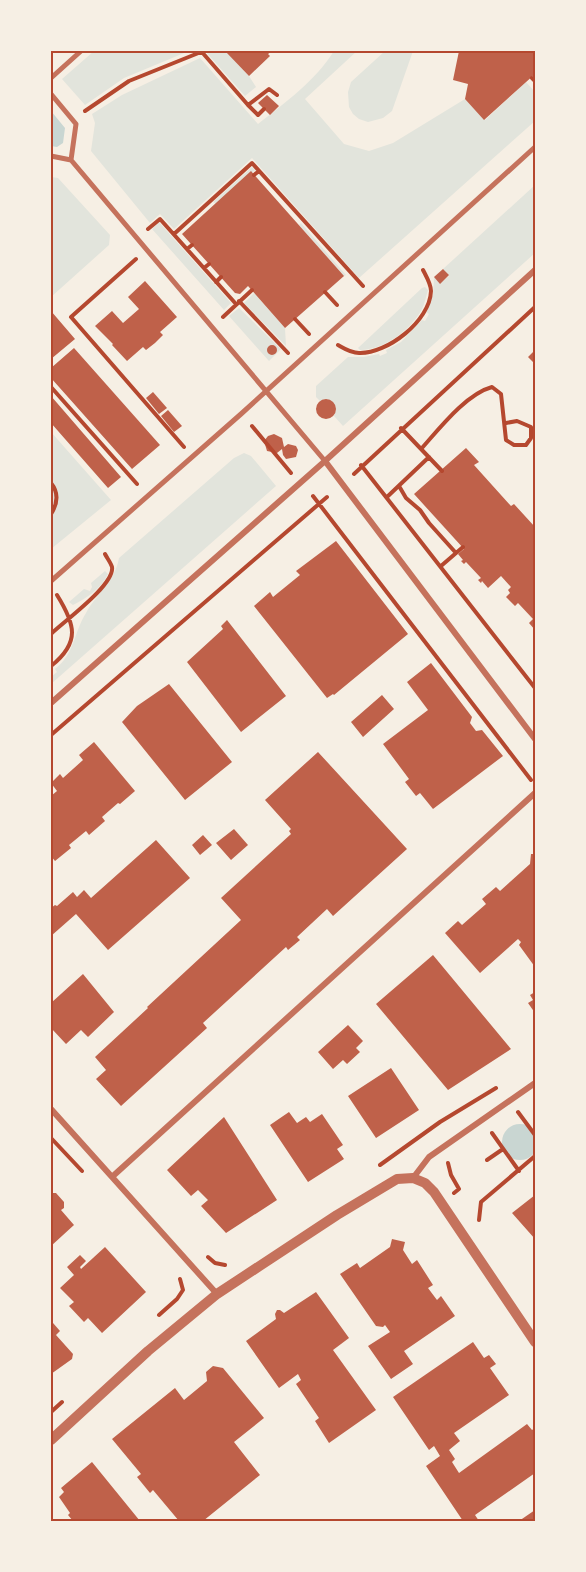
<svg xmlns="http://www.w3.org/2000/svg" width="586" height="1572" viewBox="0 0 586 1572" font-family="Raleway,sans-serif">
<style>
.green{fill:#e2e4dc}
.water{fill:#c9d6d2}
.building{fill:#bf614a}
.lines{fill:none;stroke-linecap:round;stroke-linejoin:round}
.path{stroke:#b5482f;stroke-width:4}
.pedestrian{stroke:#c5725c;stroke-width:5}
.minor{stroke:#c5725c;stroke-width:6}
.tertiary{stroke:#c5725c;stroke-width:10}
.neatline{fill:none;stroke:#b5482f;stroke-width:2}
</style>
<rect width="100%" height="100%" fill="#f6efe4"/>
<path class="green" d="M94,51H189L124,78L85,105L62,79Z
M205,51H225L249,76L256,87L245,96Z
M334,51H357L305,99L344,144L369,151L393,143L465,99L485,120L526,82L535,92V121L359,278L252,158L174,229L160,214L150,223L91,151L95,123L92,114L122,95L200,58L258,124C285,103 316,80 334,51Z
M385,51H413L392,111L383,118L368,122L359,119L353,114L349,107L348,92L351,82Z
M252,167L255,170L216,204L213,202Z
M51,177L58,178L110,235L109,245L51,297Z
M535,185V253L343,426L334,416L336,409L331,412L325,405L328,399L320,401L316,397V386L348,357H364L379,354L380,356L387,353L386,350L401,342L422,320L425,321L429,314L426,312L433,295L434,277L440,283L449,276L443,269Z
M159,222L231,303L224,310L152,229Z
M301,223L346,275L344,276L299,225Z
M422,288L425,287L428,290C426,296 425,303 422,309C411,330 384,350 360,350L358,348Z
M254,293L285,328L286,346L244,303Z
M239,308L281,349L269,361L229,316Z
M51,432L111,500L51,549Z
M244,453L251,456L276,486L51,684V677L57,672L55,669C74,655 74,632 86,613C97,593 115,581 119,558L234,458Z
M105,571L108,574C101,589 87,598 73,605L69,602L84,589L90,591L92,587L91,583Z"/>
<path class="water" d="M51,111L65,128L63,143L57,147L51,146Z
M502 1142a18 18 0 1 1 36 0a18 18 0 1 1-36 0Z"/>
<path class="building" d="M225,51H272L268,54L270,56L249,76Z
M459,51H535V74L484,120L465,99L468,84L453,80Z
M267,95L279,106L270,115L258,103Z
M251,171L344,276L285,328L248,286L240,294L235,293L182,234Z
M443,269L449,275L440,284L434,277Z
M145,281L177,317L160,332L163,335L155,343L146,350L143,347L127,361L112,345L113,344L95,326L112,311L123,323L139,309L128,297Z
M51,311L75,339L51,359Z
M267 350a5 5 0 1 1 10 0a5 5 0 1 1-10 0Z
M74,348L160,445L132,469L51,378V368Z
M535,350V364L528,357Z
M153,392L167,408L159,414L146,398Z
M51,396L121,477L108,488L51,423Z
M316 409a10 10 0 1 1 20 0a10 10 0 1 1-20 0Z
M168,410L182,426L174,432L161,416Z
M274,434L282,438L284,447L288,444L296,446L298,450L296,457L286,459L283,455L282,449L277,453L267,451L264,441L268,436Z
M466,448L479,462L474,465L511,506L514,504L535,527V630L529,623L533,619L518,603L515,606L506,597L510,593L508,590L511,587L501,576L488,588L482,581L481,583L478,580L481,578L466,562L464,564L461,561L463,560L458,554L464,549L414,494Z
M336,541L408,634L334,695L333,694L327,698L254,606L270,592L273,597L300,575L296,571Z
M227,620L286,696L241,732L187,662L223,629L221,626Z
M431,663L472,717L470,723L476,731L482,730L503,756L433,809L420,793L416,796L405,782L409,779L383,744L428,710L407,682Z
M169,684L232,762L185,800L122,722L137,706Z
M382,695L394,709L363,737L351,722Z
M94,742L135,791L120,804L118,803L102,817L105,821L89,835L86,831L69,845L71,848L55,861L51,856V796L57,791L51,783L60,774L63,778L83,760L79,755Z
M318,752L407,849L333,916L327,909L297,937L300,940L288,950L286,947L203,1023L207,1028L121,1106L96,1079L106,1070L95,1057L148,1008L147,1007L241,920L221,898L291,834L289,831L291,829L265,800Z
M234,829L248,845L231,860L216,843Z
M203,835L212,845L200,855L192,845Z
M156,840L190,878L108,950L76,914L51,936V908L55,905L57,906L73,892L77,897L84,890L91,898Z
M531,854H535V967L519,945L521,942L518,939L480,973L445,933L458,921L462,925L486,904L482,899L496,887L500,891L530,864Z
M433,955L511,1049L448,1090L376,1004Z
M83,974L114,1012L88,1037L81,1030L66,1044L51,1028V1003Z
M535,992V1013L528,1003L533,1000L530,995Z
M348,1025L363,1041L356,1048L360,1052L347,1064L343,1060L333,1069L318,1052Z
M391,1068L419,1110L376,1138L348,1096Z
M289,1112L297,1123L306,1117L310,1122L322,1114L343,1145L337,1149L344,1159L308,1182L270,1125Z
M224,1117L277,1200L226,1233L201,1206L208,1200L198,1190L191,1196L167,1170Z
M51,1193H56L64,1202V1208L61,1210L74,1225L51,1246Z
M535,1195V1239L512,1213Z
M392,1239L405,1242L403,1250L412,1264L417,1260L433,1285L428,1288L437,1300L441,1296L455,1316L404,1351L413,1364L391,1379L368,1346L390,1332L385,1325L383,1327L376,1326L340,1274L357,1263L360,1268L390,1247Z
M105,1247L146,1292L102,1333L88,1318L84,1322L69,1306L74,1302L60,1288L74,1275L67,1267L80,1255L86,1261L80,1267L81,1269Z
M316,1292L349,1338L333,1350L376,1410L329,1443L315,1421L319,1418L296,1384L301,1380L298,1374L279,1388L246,1341L276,1319L275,1314L277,1310H280L284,1313Z
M53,1323L60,1331L56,1335L73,1354L72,1359L51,1374V1325Z
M473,1342L484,1358L489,1355L496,1364L490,1368L509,1395L454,1433L460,1441L449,1450L455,1459L452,1462L459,1473L527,1424L532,1430L535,1428V1473L475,1515L479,1521H463L426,1466L440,1456L434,1446L429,1450L393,1397Z
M213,1366L223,1368L264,1418L234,1442L260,1475L203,1521H179L153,1490L150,1493L137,1477L141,1474L112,1439L175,1388L184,1400L207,1381L206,1372Z
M92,1462L140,1521H73L68,1515L70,1513L59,1497L64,1492L61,1488Z
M535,1510V1521H519Z"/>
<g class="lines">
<path class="path" d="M201,51L248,105L269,89L277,95
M532,78L535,81
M248,105L258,115L264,109
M85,111L129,81L201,52
M254,175L259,171
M148,229L160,219L236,304
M174,234L252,163L363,286
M187,249L192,245
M136,259L71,317L184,447
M204,268L209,264
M216,282L221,277
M325,292L337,305
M239,301L288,353
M223,317L252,290
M295,319L309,334
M338,345C345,349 351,353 359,353C387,354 430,321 431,291C431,284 426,276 423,270
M51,387L137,484
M252,426L291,473
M401,428L442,471
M422,448C439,429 466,394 492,387L501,394L506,440L514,445H526L531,438V427L517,421L506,423
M361,465L535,688
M354,474L535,307
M51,483C59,493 58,503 51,514
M399,486L406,498L420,510L429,523L456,553
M313,496L531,780
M387,497L429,457
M441,566L463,547
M51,634C63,622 115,585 112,567C111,563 107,558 105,554
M51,666C81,642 75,624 57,595
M51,735L327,497
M518,1112L535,1135
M492,1133L519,1171
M51,1138L82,1171
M487,1160L503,1149
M448,1163L451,1175L459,1189L454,1193
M380,1165L440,1122L496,1088
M479,1220L481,1202L535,1156
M208,1257L215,1263L225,1265
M159,1315L177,1299L183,1290L180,1279
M51,1412L62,1402"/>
<path class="pedestrian" d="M51,78L81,51
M51,94L76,124L71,160L325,461
M51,156L71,160
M51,581L241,414L535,147"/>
<path class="minor" d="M325,461L535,739
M51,703L325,461L535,270
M51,1109L217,1294
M113,1176L535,793
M413,1178L429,1157L535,1083"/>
<path class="tertiary" d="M51,1440L148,1351L217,1294L337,1215L397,1179L413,1178L425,1183L434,1192L535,1342"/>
</g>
<rect width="586" height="1572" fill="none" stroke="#f6efe4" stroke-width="105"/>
<rect x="52" y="52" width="482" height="1468" class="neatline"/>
</svg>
